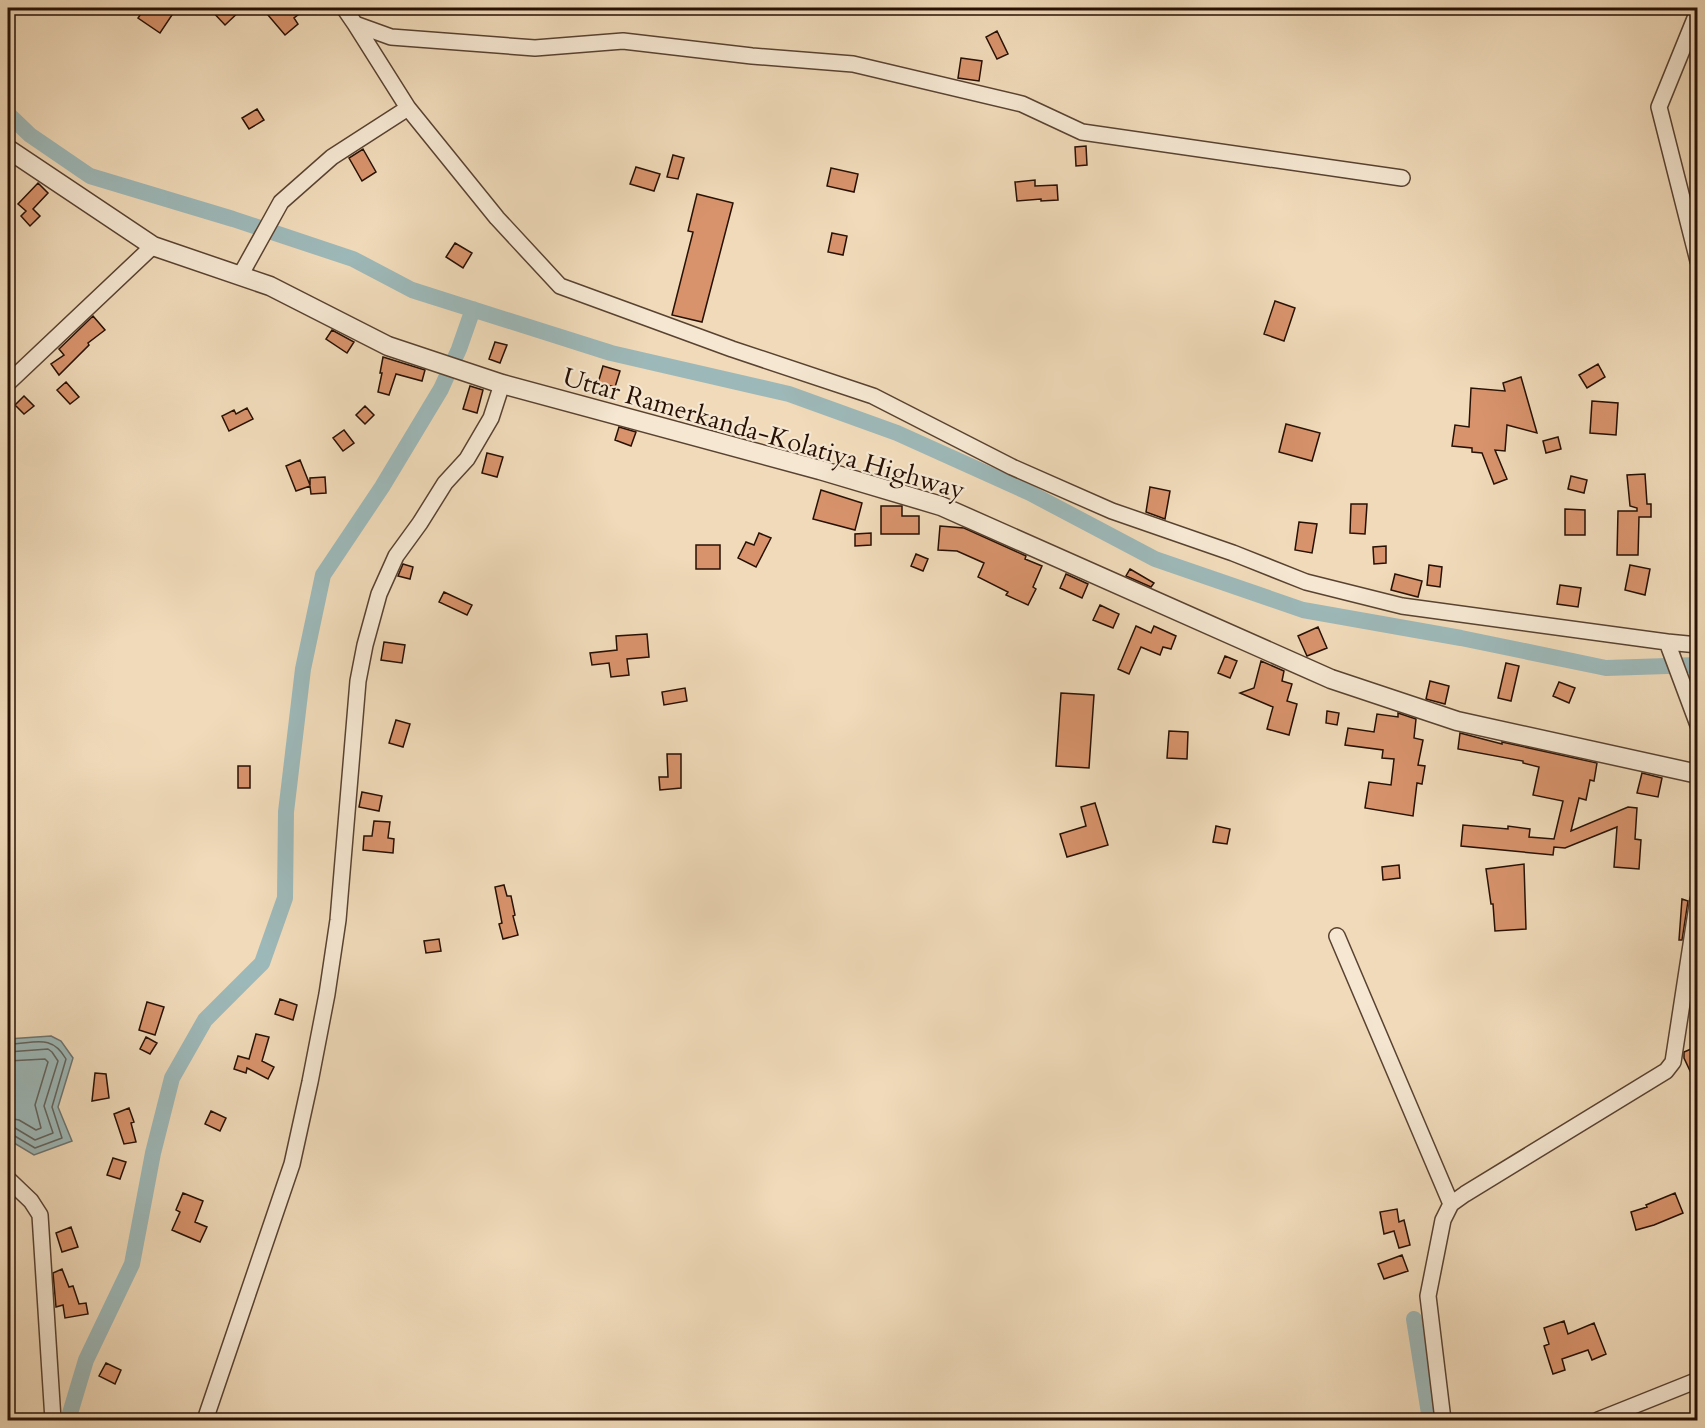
<svg xmlns="http://www.w3.org/2000/svg" width="1705" height="1428" viewBox="0 0 1705 1428" font-family="Cardo,serif">
<style>
.water{fill:#9db8b8;stroke:#6e7570;stroke-width:1.5}
.lines{fill:none;stroke-linecap:round;stroke-linejoin:round}
.shore{stroke:#62645e;stroke-width:1.5}
.canal{stroke:#9db8b8;stroke-width:16}
.building{fill:#d8936c;stroke:#271004;stroke-width:1.5}
.minor-casing{stroke:#594231;stroke-width:18}
.tertiary-casing{stroke:#594231;stroke-width:21}
.minor{stroke:#f5e7d2;stroke-width:15}
.tertiary{stroke:#f5e7d2;stroke-width:18}
.labels{text-anchor:middle;stroke-width:4.5;stroke-linejoin:round;paint-order:stroke}
.street-label{font-size:26px;fill:#271004;stroke:#f5e7d2}
</style>
<rect width="100%" height="100%" fill="#f0dab9"/>
<filter id="stains"><feTurbulence type="fractalNoise" baseFrequency=".00333" numOctaves="4"/><feColorMatrix values="0 0 0 0 .2 0 0 0 0 .09 0 0 0 0 .02 0 0 0 .5 -.17"/></filter>
<radialGradient id="worn" r=".72"><stop offset=".6" stop-color="#630" stop-opacity="0"/><stop offset="1" stop-color="#630" stop-opacity=".3"/></radialGradient>
<path class="water" d="M51,1036L61,1041L73,1058L58,1107L72,1141L34,1155L9,1140L8,1136V1039Z"/>
<g class="lines">
<path class="shore" d="M8,1044C34,1044 51,1033 66,1059L52,1107L62,1138L35,1148L13,1135L8,1134
M8,1052L48,1049L52,1052L58,1061L44,1106L53,1133L35,1140L15,1128L8,1127
M8,1061L45,1059L48,1062L35,1105L41,1128L36,1130L19,1120L8,1118"/>
<path class="canal" d="M8,114L30,135L90,176L233,219L353,259L412,290L611,353L789,394L897,433L1030,493L1155,559L1303,610L1461,638L1606,668L1698,665
M1414,1319L1430,1420
M68,1420L86,1360L132,1264L153,1153L172,1078L205,1020L262,963L285,898L286,812L303,669L323,575L382,487L441,389L459,349L473,309"/>
</g>
<path class="building" d="M145,8H168L174,12L160,33L138,18Z
M209,8H243L225,25Z
M262,8H307L294,18L298,24L285,35Z
M997,31L1008,54L997,59L986,37Z
M961,58L982,61L979,81L958,78Z
M257,109L264,120L249,129L242,118Z
M1086,146L1087,165L1076,166L1075,147Z
M363,149L376,172L362,181L349,158Z
M673,155L684,158L678,179L667,177Z
M636,167L660,174L654,191L630,184Z
M831,168L858,174L854,192L827,186Z
M1035,180V186L1057,185L1058,200L1041,201V199L1017,201L1015,182Z
M38,183L48,193L33,209L40,216L30,226L21,216L26,211L18,204Z
M697,194L733,203L702,322L672,315L693,232L688,231Z
M832,233L847,236L843,255L828,252Z
M455,243L472,253L463,268L446,257Z
M1275,301L1295,308L1284,341L1264,334Z
M93,316L105,330L88,343L89,345L59,375L51,364L64,355L59,349Z
M332,330L354,342L347,353L326,339Z
M495,342L507,345L500,363L489,359Z
M383,357L425,370L422,381L396,374L389,395L378,392L382,373H380Z
M1598,364L1605,377L1587,388L1579,375Z
M603,366L620,371L615,387L598,383Z
M1521,377L1537,433L1507,425L1505,451L1495,450L1507,479L1494,484L1482,453L1472,452V448L1452,446L1455,425L1469,427L1471,388L1505,391L1503,383Z
M66,382L79,397L70,404L57,390Z
M470,386L483,390L477,413L463,409Z
M24,396L34,406L24,414L15,405Z
M1592,401L1618,403L1616,435L1590,433Z
M365,406L374,415L365,424L356,415Z
M247,408L253,419L229,431L222,416L234,410L236,414Z
M1286,424L1320,433L1312,461L1279,452Z
M619,427L636,432L631,446L615,440Z
M344,430L354,443L343,451L333,438Z
M1558,437L1561,449L1546,453L1543,441Z
M487,453L503,457L497,477L482,473Z
M300,460L310,485V478L325,477L326,493L311,494L310,486L296,491L286,466Z
M1645,474L1647,504H1651V517H1639L1638,555H1617L1618,511H1637V508L1630,506L1627,475Z
M1571,476L1587,480L1584,493L1568,489Z
M1150,487L1170,491L1165,519L1146,512Z
M821,490L862,503L855,530L813,519Z
M1351,504H1367L1365,534L1350,533Z
M881,506H902V516H919V534H881Z
M1565,509L1585,510V535H1565Z
M1299,522L1317,524L1312,553L1295,550Z
M940,526L964,528L1026,556L1025,559L1042,566L1033,587L1036,589L1028,605L1006,595L1008,592L978,577L984,563L957,551L938,550Z
M759,533L771,538L756,567L738,558L746,542L754,545Z
M871,533V545L855,546V534Z
M696,545H720V569H696Z
M1386,546V563L1374,564L1373,547Z
M916,554L928,559L923,571L911,566Z
M403,564L413,567L410,579L398,576Z
M1429,565L1442,567L1440,587L1427,585Z
M1630,565L1650,569L1645,595L1625,590Z
M1130,569L1154,583L1151,587L1126,576Z
M1066,574L1088,584L1082,598L1060,588Z
M1395,574L1422,581L1418,597L1391,590Z
M1560,585L1581,588L1578,607L1557,604Z
M444,592L472,605L467,615L439,602Z
M1100,605L1119,614L1113,628L1093,620Z
M1136,626L1151,633L1154,626L1176,636L1171,649L1163,647L1160,655L1141,647L1129,674L1118,669Z
M1318,627L1327,648L1307,656L1298,636Z
M647,634L649,657L627,659L629,675L611,677L609,663L592,665L590,653L617,650L616,636Z
M384,642L405,645L402,663L381,660Z
M1225,656L1237,661L1230,678L1218,673Z
M1261,661L1284,671L1282,681L1292,684L1287,701L1297,704L1289,735L1267,729L1273,707L1240,693L1254,688Z
M1506,663L1519,666L1511,701L1498,698Z
M1430,681L1449,686L1445,704L1426,699Z
M1559,682L1575,688L1569,703L1553,696Z
M685,688L687,701L664,705L662,692Z
M1061,693L1094,695L1089,768L1056,766Z
M1327,711L1339,713L1337,725L1326,723Z
M1398,713L1416,719L1414,738L1423,740L1418,765L1425,766L1422,784L1417,783L1413,816L1365,808L1369,782L1391,785L1394,759L1382,758L1383,750L1345,745L1348,728L1374,732L1377,714L1398,717Z
M396,720L410,724L403,747L389,743Z
M1169,731L1188,732L1187,759L1167,758Z
M1460,733L1502,744V742L1597,763L1594,781L1590,780L1586,800L1579,798L1571,831L1628,807L1637,808L1635,839L1641,840L1639,869L1614,867L1617,827L1565,848L1554,847L1553,855L1461,846L1463,825L1508,829V826L1530,829L1529,837L1554,839L1563,801L1533,795L1539,767L1523,763V761L1458,749Z
M667,754H681V788L660,790L659,777H668Z
M238,766H250V788H238Z
M1642,773L1662,778L1658,797L1637,793Z
M362,792L382,796L379,811L359,807Z
M1095,803L1108,845L1067,857L1060,834L1086,826L1081,807Z
M374,821L390,822L388,838L394,839L393,853L363,850L364,836H372Z
M1216,826L1230,829L1227,844L1213,842Z
M1524,864L1526,929L1495,931L1493,904H1491L1486,869Z
M1399,865L1400,878L1383,880L1382,867Z
M504,885L507,896H511L515,915L513,916L518,935L503,939L499,924L502,923L495,887Z
M1682,899L1688,901L1682,940H1679Z
M439,939L441,951L426,953L424,941Z
M280,999L297,1005L293,1020L275,1014Z
M147,1002L164,1007L155,1035L139,1030Z
M256,1034L269,1037L262,1061L274,1067L268,1079L247,1068L246,1073L234,1069L238,1056L249,1059Z
M146,1037L157,1043L150,1054L140,1049Z
M1698,1046V1088L1684,1058V1052Z
M95,1073L106,1074L109,1098L92,1101Z
M129,1108L134,1122L131,1123L136,1142L124,1144L114,1114Z
M211,1111L226,1118L220,1131L205,1124Z
M113,1158L126,1162L120,1179L107,1175Z
M183,1193L203,1201L195,1222L207,1227L200,1242L172,1230L180,1212L176,1210Z
M1675,1193L1683,1213L1654,1225L1636,1230L1631,1212L1647,1207L1646,1205Z
M1397,1209L1399,1222L1404,1220L1410,1245L1399,1248L1394,1231L1384,1234L1380,1212Z
M71,1227L78,1247L62,1252L56,1233Z
M1402,1255L1408,1271L1384,1279L1378,1264Z
M62,1269L69,1287L73,1286L79,1304L86,1303L88,1314L65,1318L63,1305L56,1307L53,1273Z
M1564,1321L1568,1334L1594,1323L1606,1354L1592,1360L1588,1350L1562,1359L1565,1370L1553,1374L1544,1346L1549,1344L1544,1328Z
M106,1363L121,1370L115,1384L99,1376Z"/>
<g class="lines">
<defs>
<path id="minor" d="M344,8L355,24L391,37L535,48L623,41L752,56L853,64L1022,104L1082,132L1402,178
M1698,11L1659,107L1698,261
M355,24L408,108L497,218L560,286L732,349L873,396L1012,467L1112,511L1233,553L1306,582L1402,606L1667,642L1698,725
M240,276L281,202L332,157L408,108
M8,383L153,246
M1667,642L1698,645
M1337,936L1451,1204
M8,1179L31,1201L40,1215L53,1420
M205,1420L292,1164L310,1082L327,994L338,920L358,681L365,645L379,594L396,556L420,523L445,483L467,459L491,418L502,384
M1443,1420L1428,1296L1443,1220L1451,1204L1465,1194L1666,1071L1673,1062L1698,899
M1598,1420L1698,1380"/>
<path id="tertiary" d="M8,149L153,246L270,286L388,346L502,384L820,470L941,506L1331,679L1457,721L1698,774"/>
</defs>
<use href="#minor" class="minor-casing"/>
<use href="#tertiary" class="tertiary-casing"/>
<use href="#minor" class="minor"/>
<use href="#tertiary" class="tertiary"/>
</g>
<g class="labels">
<g class="street-label">
<text transform="translate(764 433) rotate(16)" y="9">Uttar Ramerkanda-Kolatiya Highway</text>
</g>
</g>
<rect width="1705" height="1428" fill="none" stroke="#f0dab9" stroke-width="30"/>
<rect x="9" y="9" width="1687" height="1410" fill="none" stroke="#271004" stroke-width="3"/>
<rect x="15" y="15" width="1675" height="1398" fill="none" stroke="#271004" stroke-width="1.5"/>
<rect width="100%" height="100%" filter="url(#stains)"/>
<rect width="100%" height="100%" fill="url(#worn)"/>
</svg>
